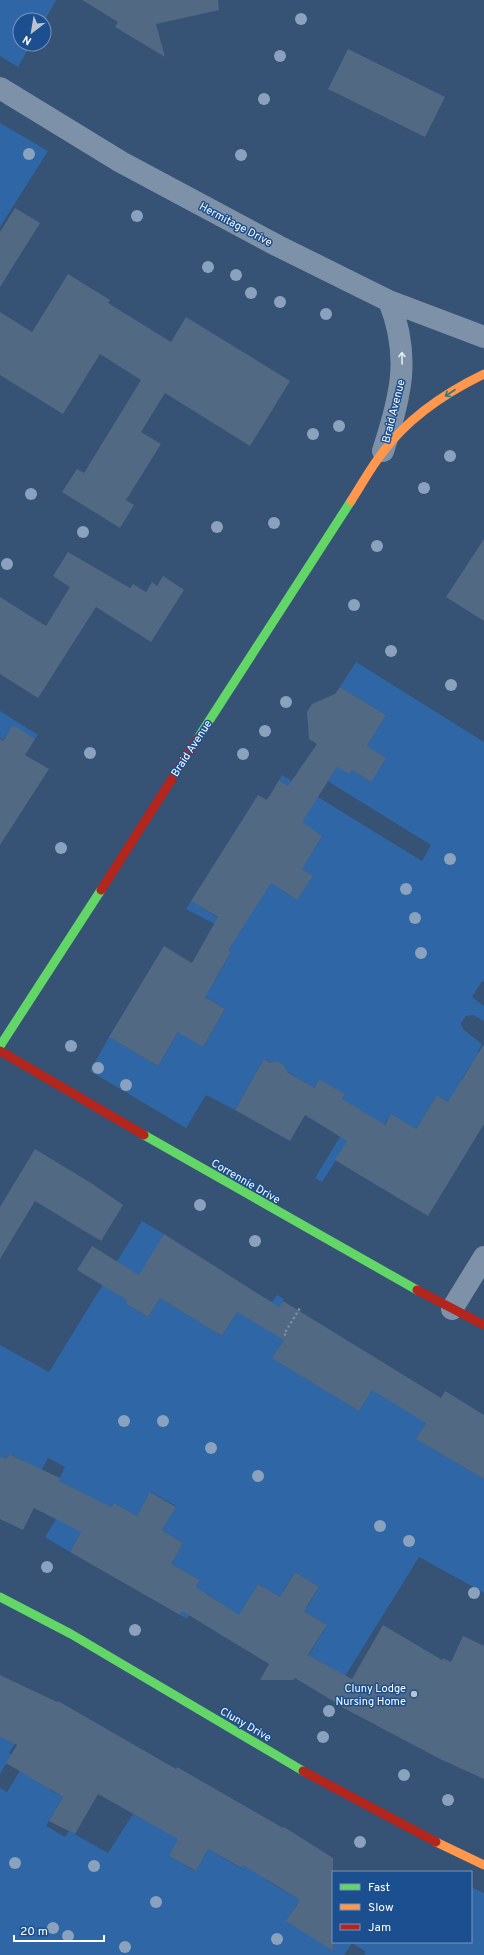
<svg xmlns="http://www.w3.org/2000/svg" width="484" height="1955" viewBox="0 0 484 1955" font-family="Overpass,sans-serif">
<style>
.green{fill:#2f66a5}
.building{fill:#526984}
.lines{fill:none;stroke-linecap:round;stroke-linejoin:round}
.path{stroke:#7d92a8;stroke-width:2.5;stroke-dasharray:2 3;stroke-linecap:butt}
.street{stroke:#7d92a8;stroke-width:22}
.fast{stroke:#63d668;stroke-width:9}
.slow{stroke:#ff974d;stroke-width:9}
.jam{stroke:#b3261e;stroke-width:9}
.tree{fill:#8aa2be}
.oneway{stroke:#e5e9ee}
.oneway2{stroke:#317883}
.poi-dot{fill:#b9c2ce;stroke:#1b4f8f;stroke-width:1.5}
.labels{text-anchor:middle;stroke-width:3;stroke-linejoin:round;paint-order:stroke}
.street-label{font-size:11px;fill:#fff;stroke:#1b4f8f}
.poi-label{font-size:11px;fill:#fff;stroke:#1b4f8f;text-anchor:end}
</style>
<rect width="100%" height="100%" fill="#365274"/>
<path class="green" d="M0,0H56L44,22V20H20V44H31L18,67L0,56Z
M0,123L48,151L0,227Z
M356,662L484,742V982L482,981L472,997L484,1006V1021L473,1015L466,1016L461,1023L463,1029L482,1044L478,1052L484,1056V1074L470,1066L461,1080L484,1095L475,1118L437,1095L414,1132L391,1115L384,1125L404,1150L381,1188L336,1160L322,1182L315,1178L357,1109L334,1112L345,1094L320,1080L315,1088L286,1071L284,1065L277,1061L272,1063L264,1059L235,1110L206,1095L186,1128L90,1071L109,1037L158,1066L180,1029L203,1047L225,1009L201,994L217,977L231,952L207,937L215,924L186,909L191,901L236,929L272,880L274,885L297,900L312,876L290,861L312,852L322,836L266,800L270,795L292,808L301,794L279,780L282,775L422,861L431,845L303,766L330,762L349,774L352,770L371,782L367,746L386,715L340,687Z
M0,711L38,735L35,739L13,726L3,740L0,738Z
M142,1221L164,1234L125,1303L148,1317L160,1298L222,1336L237,1312L252,1320L265,1298L272,1302L277,1295L284,1299L270,1322L285,1338L273,1358L359,1411L387,1365L415,1416L430,1391L434,1394L421,1416L427,1421L417,1439L484,1479V1593L419,1557L331,1699L338,1672L314,1658L300,1681L295,1678L327,1625L301,1609L308,1606L319,1587L295,1572L283,1591V1599L258,1584L226,1638L204,1624L219,1602L206,1593L191,1616L189,1615L187,1619L180,1615L200,1580L171,1564L183,1543L162,1530L176,1506L151,1492L137,1516L114,1503L96,1533L85,1526L70,1552L45,1537L75,1489L63,1483L59,1491L54,1489L65,1467L48,1458L39,1475L20,1466L23,1460L9,1454L6,1459L3,1458L0,1464V1345L49,1372Z
M30,1720L9,1753L12,1754L0,1774V1737Z
M32,1751L60,1772L50,1790L63,1797L46,1826L65,1837L69,1831L108,1853L133,1814L146,1821L149,1815L183,1835L169,1856L195,1871L206,1853V1848L241,1868L245,1862L268,1881L303,1902L297,1904L287,1921L333,1942H471V1887L484,1893V1955H364L366,1952L352,1943L344,1955H0V1788L7,1792Z"/>
<path class="building" d="M82,0H218L219,10L156,24L165,57L115,27L118,22Z
M348,49L445,97L425,137L328,89Z
M15,208L40,223L0,287V232Z
M68,274L110,300L108,303L171,342L186,317L290,381L250,446L165,393L141,432L161,444L126,500L134,505L120,528L62,492L77,469L84,473L141,380L100,354L63,414L0,375V312L32,332Z
M484,539V621L446,597Z
M68,552L130,588L133,584L146,592L152,582L157,586L163,576L184,590L151,642L96,607L38,698L0,674V597L46,626L70,587L53,576Z
M340,687L386,715L367,746L386,758L371,782L352,770L349,774L337,767L302,822L322,836L302,869L313,876L297,900L271,883L228,950L231,952L205,997L225,1009L203,1047L178,1032L158,1066L109,1037L164,946L192,963L218,917L191,901L258,795L267,800L279,780L288,786L317,744L309,739L307,712L312,704L335,694Z
M13,725L35,739L25,755L49,769L0,845V739L3,741Z
M484,1044V1124L428,1216L335,1160L347,1141L305,1115L290,1141L235,1110L264,1059L270,1063L277,1061L284,1065L287,1072L315,1088L319,1079L345,1094L342,1099L385,1125L391,1114L416,1129L437,1095L448,1102Z
M35,1149L91,1183L123,1205L101,1241L35,1201L0,1259V1207Z
M164,1234L279,1307L283,1301L441,1398L445,1391L484,1415V1479L416,1439L426,1423L372,1390L359,1411L272,1358L284,1340L237,1312L222,1336L160,1298L148,1317L125,1303L127,1300L77,1270L92,1246L139,1275Z
M9,1454L60,1478L59,1481L111,1507L114,1503L137,1516L150,1492L176,1507L162,1530L183,1543L171,1564L200,1580L196,1587L239,1615L258,1584L280,1597L295,1572L319,1587L304,1611L327,1625L308,1655L352,1679L383,1625L442,1660L443,1658L451,1662L463,1636L484,1646V1779L440,1759L338,1705V1704L295,1678L293,1680H260L269,1664L182,1611L180,1615L70,1552L81,1532L34,1508L23,1530L0,1519V1457L6,1459Z
M0,1675L57,1702L58,1701L176,1769L177,1767L283,1828L284,1827L333,1858V1951L286,1921L300,1900L243,1865L242,1868L208,1849L196,1871L169,1856L178,1839L98,1794L75,1834L49,1821L63,1797L6,1763L17,1745L0,1737Z"/>
<g class="lines">
<path class="path" d="M286,1335L284,1334L300,1308"/>
<path class="street" d="M0,88L121,162L278,246L389,301L484,337
M383,451C401,396 411,356 389,301
M452,1309L484,1257"/>
<path class="fast" d="M198,738L351,501
M0,1046L101,890
M144,1135L417,1290
M0,1597L71,1634L303,1771"/>
<path class="slow" d="M351,501C362,484 371,467 383,452C408,418 447,392 484,374
M436,1842L484,1865"/>
<path class="jam" d="M101,890L198,738
M0,1051L144,1135
M417,1290L484,1325
M303,1771L436,1842"/>
</g>
<g class="tree">
<circle cx="301" cy="19" r="6"/>
<circle cx="280" cy="56" r="6"/>
<circle cx="264" cy="99" r="6"/>
<circle cx="29" cy="154" r="6"/>
<circle cx="241" cy="155" r="6"/>
<circle cx="137" cy="216" r="6"/>
<circle cx="208" cy="267" r="6"/>
<circle cx="236" cy="275" r="6"/>
<circle cx="251" cy="293" r="6"/>
<circle cx="280" cy="302" r="6"/>
<circle cx="326" cy="314" r="6"/>
<circle cx="339" cy="426" r="6"/>
<circle cx="313" cy="434" r="6"/>
<circle cx="450" cy="456" r="6"/>
<circle cx="424" cy="488" r="6"/>
<circle cx="31" cy="494" r="6"/>
<circle cx="274" cy="523" r="6"/>
<circle cx="217" cy="527" r="6"/>
<circle cx="83" cy="532" r="6"/>
<circle cx="377" cy="546" r="6"/>
<circle cx="7" cy="564" r="6"/>
<circle cx="354" cy="605" r="6"/>
<circle cx="391" cy="651" r="6"/>
<circle cx="451" cy="685" r="6"/>
<circle cx="286" cy="702" r="6"/>
<circle cx="265" cy="731" r="6"/>
<circle cx="90" cy="753" r="6"/>
<circle cx="243" cy="754" r="6"/>
<circle cx="61" cy="848" r="6"/>
<circle cx="450" cy="859" r="6"/>
<circle cx="406" cy="889" r="6"/>
<circle cx="415" cy="918" r="6"/>
<circle cx="421" cy="953" r="6"/>
<circle cx="71" cy="1046" r="6"/>
<circle cx="98" cy="1068" r="6"/>
<circle cx="126" cy="1085" r="6"/>
<circle cx="200" cy="1205" r="6"/>
<circle cx="255" cy="1241" r="6"/>
<circle cx="124" cy="1421" r="6"/>
<circle cx="163" cy="1421" r="6"/>
<circle cx="211" cy="1448" r="6"/>
<circle cx="258" cy="1476" r="6"/>
<circle cx="380" cy="1526" r="6"/>
<circle cx="409" cy="1541" r="6"/>
<circle cx="47" cy="1567" r="6"/>
<circle cx="474" cy="1593" r="6"/>
<circle cx="135" cy="1630" r="6"/>
<circle cx="329" cy="1711" r="6"/>
<circle cx="323" cy="1737" r="6"/>
<circle cx="404" cy="1775" r="6"/>
<circle cx="448" cy="1800" r="6"/>
<circle cx="360" cy="1842" r="6"/>
<circle cx="15" cy="1863" r="6"/>
<circle cx="94" cy="1866" r="6"/>
<circle cx="156" cy="1902" r="6"/>
<circle cx="53" cy="1928" r="6"/>
<circle cx="68" cy="1936" r="6"/>
<circle cx="277" cy="1939" r="6"/>
<circle cx="125" cy="1947" r="6"/>
</g>
<defs><path id="oneway-shaft" d="M-6 0H5M1.5-3L5.5 0L1.5 3" fill="none" stroke-width="1.6" stroke-linecap="round" stroke-linejoin="round"/></defs>
<use class="oneway" href="#oneway-shaft" transform="translate(402 358) rotate(-91)"/>
<use class="oneway2" href="#oneway-shaft" transform="translate(450 393) rotate(147)"/>
<circle class="poi-dot" cx="414" cy="1694" r="4"/>
<g class="labels">
<g class="street-label">
<text transform="translate(236 224) rotate(28)" y="4">Hermitage Drive</text>
<text transform="translate(393 411) rotate(-76)" y="4">Braid Avenue</text>
<text transform="translate(191 748) rotate(-57)" y="4">Braid Avenue</text>
<text transform="translate(246 1181) rotate(30)" y="4">Corrennie Drive</text>
<text transform="translate(246 1724) rotate(30)" y="4">Cluny Drive</text>
</g>
<g class="poi-label">
<text x="406" y="1692">Cluny Lodge<tspan x="406" dy="13">Nursing Home</tspan></text>
</g>
</g>
<rect x="332" y="1871" width="140" height="72" fill="#1b4f8f" stroke="#7695bc"/>
<rect x="340" y="1884" width="20" height="6" fill="#63d668" stroke="#7695bc"/>
<text x="368" y="1891" font-size="12" fill="#ffffff">Fast</text>
<rect x="340" y="1904" width="20" height="6" fill="#ff974d" stroke="#7695bc"/>
<text x="368" y="1911" font-size="12" fill="#ffffff">Slow</text>
<rect x="340" y="1924" width="20" height="6" fill="#b3261e" stroke="#7695bc"/>
<text x="368" y="1931" font-size="12" fill="#ffffff">Jam</text>
<g transform="translate(32 32) rotate(211)"><circle r="19" fill="#1b4f8f" stroke="#7695bc"/>
<path d="M0-3L7 15L0 10L-7 15Z" fill="#b9c2ce"/>
<text y="-6" font-size="11" font-weight="bold" text-anchor="middle" fill="#ffffff">N</text>
</g>
<path d="M14 1935v6h90v-6" fill="none" stroke="#ffffff" stroke-width="2"/>
<text x="20" y="1935" font-size="12" fill="#ffffff" stroke="#1b4f8f" stroke-width="3" paint-order="stroke">20 m</text>
</svg>
